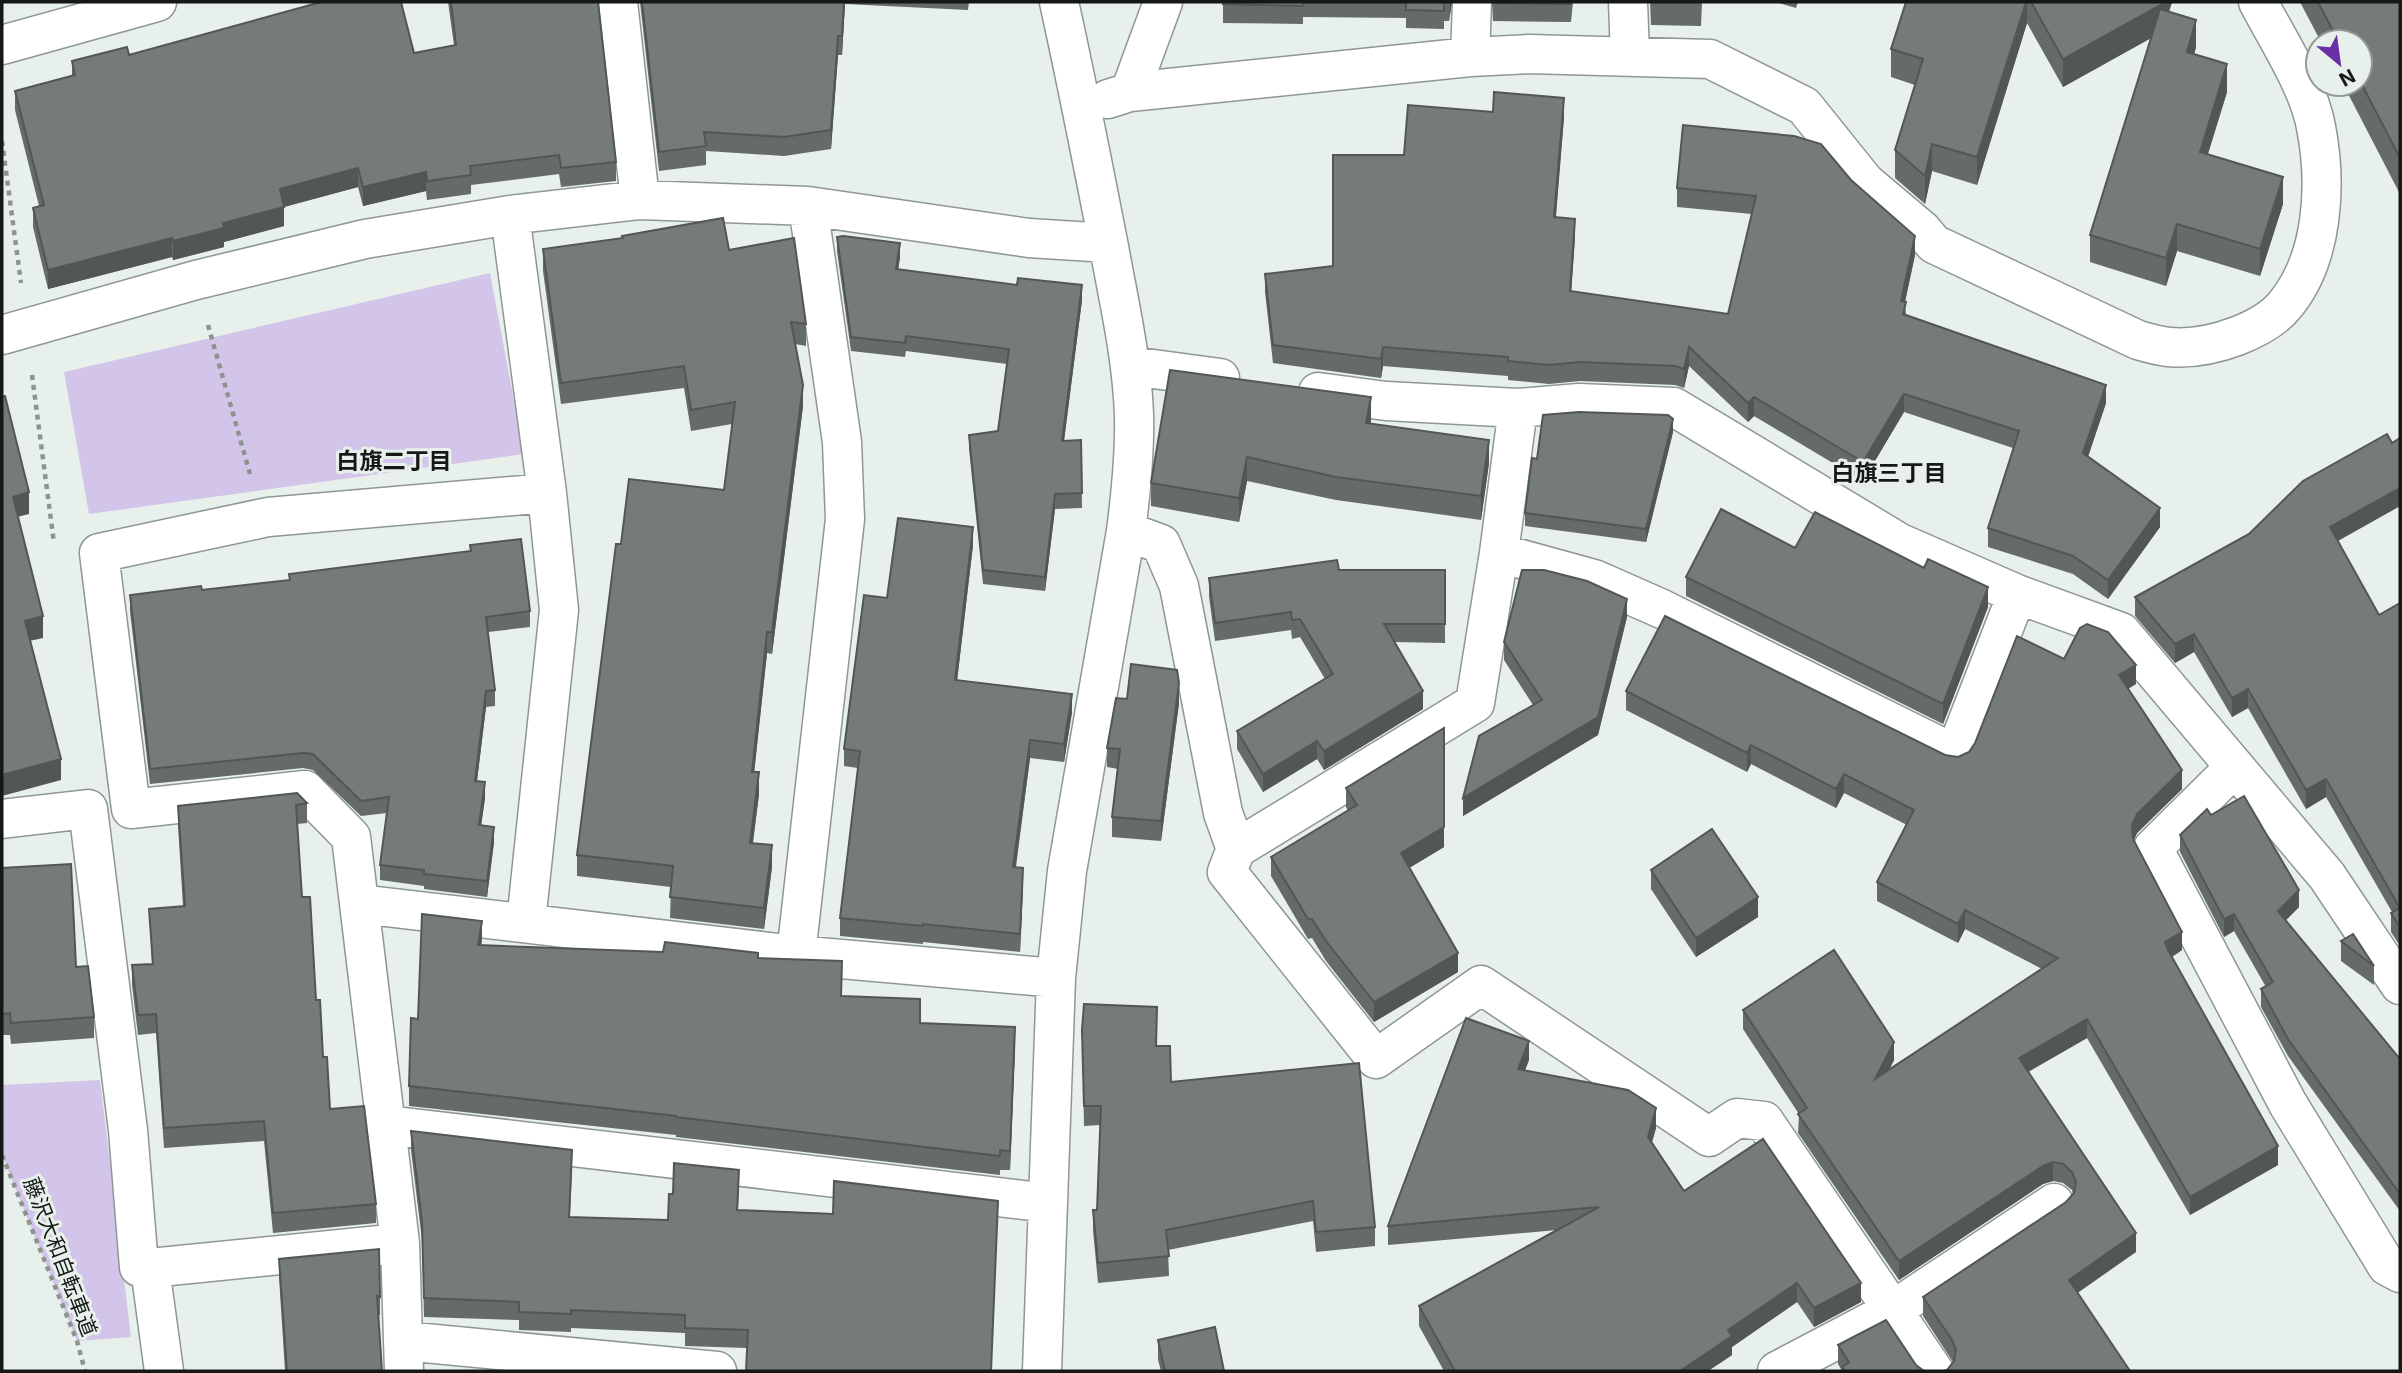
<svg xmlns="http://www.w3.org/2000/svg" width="2402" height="1373" viewBox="0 0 2402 1373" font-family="Inter,'Noto Sans JP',sans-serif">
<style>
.green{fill:#d2c5e9}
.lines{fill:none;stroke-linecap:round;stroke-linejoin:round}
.minor-casing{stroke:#8f9792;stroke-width:41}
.path{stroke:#8d938f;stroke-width:4.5;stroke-dasharray:5 5;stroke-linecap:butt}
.minor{stroke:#fff;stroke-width:38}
.wall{fill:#656b67}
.shaded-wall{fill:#525754}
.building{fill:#757c78;stroke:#525754;stroke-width:2}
.labels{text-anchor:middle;stroke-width:6;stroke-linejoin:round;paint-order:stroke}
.street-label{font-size:21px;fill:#151816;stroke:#e7f0eb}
.neighbourhood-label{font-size:23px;font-weight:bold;fill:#151816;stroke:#e7f0eb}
</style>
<rect width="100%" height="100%" fill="#e7f0eb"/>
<path class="green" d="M490,273L524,454L89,514L64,372Z
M100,1080L131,1337L77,1341L2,1155V1085Z"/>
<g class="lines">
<defs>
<path id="minor" d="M618,2L640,200
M1628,2L1630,56
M2,45L157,2
M1470,57L1472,2
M1130,92L1470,57L1529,54L1710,59L1804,106L1865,182L1922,230L1934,244L2138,340C2148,343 2159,346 2169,347C2192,349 2216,344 2237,336C2255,329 2273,320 2285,305C2324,258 2327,184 2316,127C2309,87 2277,38 2258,2
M1108,99L1130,92L1163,2
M510,215L547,493L559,610L526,922
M2,335L196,280L365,239L510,215L640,200L808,206L1029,238L1108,243
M1131,366L1220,378
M1318,392L1386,401L1518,408L1579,403L1674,407L1900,543L2017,594L2121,632L2327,876L2400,985
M1126,531L1161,544L1179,586L1223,813L1236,849L1227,872L1376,1059L1481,985L1709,1137L1737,1118L1764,1121L1934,1371
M1499,553L1594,579L1662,609L1955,754L2017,594
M2235,767L2153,848L2288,1104L2387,1266L2400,1273
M2,819L88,809L128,1130L139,1267L150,1268L400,1243
M1236,849L1475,703L1499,553L1518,408
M360,904L796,955L1056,978
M796,955L845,519L842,442L808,206
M387,1125L1048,1203
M150,1268L164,1371
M404,1341L717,1371
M404,1371L400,1243L351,837L305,790L131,809L99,553L268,517L547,493
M1042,1371L1056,978L1067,871L1126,531C1131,492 1135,454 1134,415C1132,358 1119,302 1109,247C1093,165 1077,83 1059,2
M1777,1371L1893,1310L2054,1203"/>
</defs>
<use href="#minor" class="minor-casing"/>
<path class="path" d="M2,141L21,283
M208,325L250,474
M32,375L54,543
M2,1155L77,1341L85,1371"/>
<use href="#minor" class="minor"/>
</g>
<path class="wall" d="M448,2H598L616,162V181L561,187L559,174L471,185V194L427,200L426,191L363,206L358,187L284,207V226L224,242V247L173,260L172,257L48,289L33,227V208L39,206L15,110V91L72,76V61L129,55L414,53L454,45Z
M640,2H969L968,10L845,4L842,55H838L831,149L784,156L706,151V165L659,171Z
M1223,2H1452L1449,21H1444V29L1406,28V18L1303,17V24L1223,23Z
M1492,2H1573L1571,22L1493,21Z
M1650,2H1702L1701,26L1651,25Z
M1775,2H1798L1796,8Z
M1906,2H2172L2169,12L2196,47L2194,55L2227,92L2208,154L2283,204L2260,276L2177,251L2166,286L2090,262V235L2151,38L2063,87L2027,23L1977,185L1932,171L1925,204L1895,178V150L1915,85L1891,77V49Z
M2300,2H2400V194L2343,84H2360V42H2321Z
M1564,117L1556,217L1575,237L1571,291L1728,314L1752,214L1677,207V188L1851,180L1915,255L1905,302L1906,315L2106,403L2088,456L2160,527L2108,599L2073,574L1988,547V528L2013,448L1904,412L1863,481L1754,416L1748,422L1689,366L1684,388L1675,385L1580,381L1549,384L1508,380V376L1383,366L1381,378L1273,363L1265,292V274L1333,266L1404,155Z
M837,237L900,257L898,270L1082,300L1064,441L1081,440L1082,508L1055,509L1045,591L983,584L969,449V435L998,431L1007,364L906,351L905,357L851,351L837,251Z
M543,249L729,250L806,324V346L795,344L803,406L772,654L767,653L754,772L759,794L753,843L772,867L764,929L670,918L671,887L577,876V855L621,544L724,490L732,424L691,431L684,388L561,404L543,271Z
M1371,421V423L1489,463L1481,520L1336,500L1247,481L1239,522L1151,506V483Z
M1673,432L1646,542L1525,526V513L1537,459Z
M2400,438V506L2338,541L2379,615L2400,603V946L2391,932V913L2392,912L2326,797L2306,809L2248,708L2232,717L2194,652L2175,663L2135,616V597L2249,534Z
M470,545L530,611V627L488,632L495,690V706L486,707L477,781L485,798L481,825L494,842L487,897L424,889V886L380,880V865L387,813L361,816L313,770L303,768L150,784L130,611V595L202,590L289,580V574L470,551Z
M973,545L957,681L1072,712L1064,762L1030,758L1016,867L1023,886L1020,952L923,942V944L840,936V918L858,768L844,766V749L887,598Z
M1795,548L1988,607L1943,724L1686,596V577Z
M1339,570H1445V643L1394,642L1423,709L1324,770L1317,759L1263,792L1237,749V731L1325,679L1300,637L1292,639L1291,630L1215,641L1209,597V578Z
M1627,617L1598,735L1463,816L1533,705L1504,660V642Z
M2064,659L2136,684L2128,689L2182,789L2137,833L2134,840L2182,950L2172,957L2278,1165L2190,1215L2087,1038L2028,1072L2136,1252L1947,1370L1953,1362L1923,1316V1297L2066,1202L2073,1194L2072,1190L2063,1183L2053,1181L2043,1184L1899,1280L1798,1133L1799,1114L1743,1029V1010L1894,1060L1890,1068L2042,969L1965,929L1958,943L1877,901V882L1907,825L1844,793L1836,808L1751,764L1747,772L1626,710V691L1958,757L1969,752Z
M1179,703L1161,841L1112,837V817L1118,769L1107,767V748Z
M1346,788L1444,847L1409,868L1458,972L1374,1022L1326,961L1312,938L1308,939L1271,876V857L1348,811L1346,807Z
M307,803V823L297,824L302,897L330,1109L376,1204V1223L273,1233L264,1141L164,1148L156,1033L138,1035L132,985V965L152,964L149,909L183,906L178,826V806Z
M2211,815L2299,907L2286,920L2400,1059V1211L2288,1056L2261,1007V989L2266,987L2234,931L2224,937L2180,852V835Z
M2,868L76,967L94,1017V1038L11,1044L10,1035H2Z
M1651,870L1758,917L1696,957L1651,889Z
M482,940L481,945L758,958L842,996L920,1023L1015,1047L1010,1170H1000V1175L676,1137V1135L409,1106V1086L418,1019Z
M2341,941L2374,966V985L2341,961Z
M1082,1030L1157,1046L1171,1082L1375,1227V1246L1316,1252L1313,1221L1168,1250L1169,1276L1098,1283L1093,1230V1210H1097L1100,1125L1084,1126Z
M1529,1060L1525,1070L1656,1128L1652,1142L1684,1191L1861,1302L1814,1327L1797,1302L1732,1347V1355L1708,1371H1444L1419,1326V1306L1557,1230L1388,1245V1226Z
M411,1131L572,1169L570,1217L668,1220L739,1189L738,1210L998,1219L747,1348L685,1346V1333L571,1328V1332L519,1330V1320L424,1317L422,1240L411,1150Z
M279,1259L380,1297V1315H378L382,1371H285L279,1277Z
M1158,1340L1224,1371H1161L1158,1360Z
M1838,1345L1916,1365L1924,1371H1842L1838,1364Z"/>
<path class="shaded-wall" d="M844,2H845L842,55V36Z
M1450,2H1452L1449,21Z
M2026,2H2027V23L1977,185V157Z
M2163,2H2172L2162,32L2063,87V59Z
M2196,20V47L2187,80V52Z
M838,36V55L831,149V130Z
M2227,64V92L2200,179V152Z
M1564,98V117L1554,236V217Z
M1932,144V171L1925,204V176Z
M358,168V187L280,208V189Z
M426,172V191L363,206V187Z
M2283,177V204L2260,276V249Z
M284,207V226L224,242V247L173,260V241L223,223Z
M1575,219V237L1570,310V291Z
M2177,224V251L2166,286V258Z
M1915,236V255L1901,320V301Z
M172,238V257L48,289V270Z
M900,243V257L896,284V269Z
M1082,285V300L1062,456V441Z
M1383,347V366L1381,378V359Z
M1689,347V366L1684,388V369Z
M803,385V406L772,654V632Z
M2106,385V403L2083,472V453Z
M1904,394V412L1863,481V462Z
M1371,397V421L1366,446V423Z
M1754,397V416L1748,422V403Z
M1673,419V432L1646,542V529Z
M1489,440V463L1481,520V496Z
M1247,457V481L1239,522V498Z
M2400,488V506L2330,545V527Z
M29,492V514L13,518V497Z
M1055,494V509L1045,591V577Z
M2160,508V527L2108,599V580Z
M973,527V545L955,698V680Z
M1988,587V607L1943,724V704Z
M1627,599V617L1598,735L1463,816V798Z
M43,616V638L25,642V621Z
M767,632V653L752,793V772Z
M2194,634V652L2175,663V644Z
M2136,665V684L2119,694V675Z
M1179,683V703L1161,841V821Z
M2248,689V708L2232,717V698Z
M486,691V707L475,797V781Z
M1423,691V709L1324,770V751Z
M1072,694V712L1064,762V744Z
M1444,728V847L1401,873V853Z
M1030,740V758L1013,885V867Z
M1317,741V759L1263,792V774Z
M1751,745V764L1747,772V753Z
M61,759V780L2,796V775Z
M2182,770V789L2137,833L2132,844V825L2137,814Z
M759,772V794L750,864V843Z
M1844,774V793L1836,808V789Z
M2326,779V797L2306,809V790Z
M485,782V798L479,841V825Z
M494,827V842L487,897V881Z
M772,845V867L764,929V908Z
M1023,868V886L1020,952V934Z
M2299,890V907L2278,928V911Z
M1758,897V917L1696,957V938Z
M1965,910V929L1958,943V924Z
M2234,914V931L2224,937V919Z
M482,921V940L478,965V945Z
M2182,932V950L2165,961V942Z
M1458,953V972L1374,1022V1002Z
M2087,1019V1038L2019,1077V1058Z
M1015,1027V1047L1010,1170V1151Z
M1529,1041V1060L1518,1088V1069Z
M1894,1042V1060L1875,1097V1079Z
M1656,1108V1128L1648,1156V1137Z
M2278,1146V1165L2190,1215V1197Z
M2053,1162V1181L2043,1184L1899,1280V1261L2043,1166Z
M2136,1233V1252L2069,1299V1280Z
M1797,1283V1302L1732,1347V1355L1708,1371H1680L1728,1330Z
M1861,1283V1302L1814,1327V1308Z"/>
<path class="building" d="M321,2H401L414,53L456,45L451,2H598L616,162L561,168L559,155L470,166L471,175L427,181L426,172L363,187L358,168L280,189L284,207L223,223L224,228L173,241L172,238L48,270L33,208L44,205L15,91L75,75L72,61L127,47L129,55Z
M642,2H844L842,36H838L831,130L784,137L704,132L706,146L659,152Z
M1223,2H1303V6L1223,4Z
M1406,2H1450H1444V11L1406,10Z
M1493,2H1571V4L1493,3Z
M1906,2H2026L1977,157L1932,144L1925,176L1895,150L1923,59L1891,49Z
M2031,2H2163L2162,4L2063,59Z
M2318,2H2400V158L2360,81V42H2339Z
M2160,9L2196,20L2187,52L2227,64L2200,152L2283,177L2260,249L2177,224L2166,258L2090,235Z
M1494,92L1564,98L1554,217L1575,219L1570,291L1728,314L1756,196L1677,188L1683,125L1794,136L1821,144L1851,180L1915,236L1901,301L1906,302L1903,314L2106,385L2083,453L2160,508L2108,580L2073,556L1988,528L2019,431L1904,394L1863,462L1754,397L1748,403L1689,347L1684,369L1675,366L1580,362L1549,365L1508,361V357L1383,347L1381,359L1273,345L1265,274L1333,266V155H1404L1408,105L1493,112Z
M723,218L729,250L794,238L806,324L791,322L803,385L772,632H767L752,772H759L750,843L772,845L764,908L670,897L673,866L577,855L616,544H621L629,479L724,490L735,402L691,410L684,366L561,383L543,249L623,238L622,236Z
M843,236L900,243L896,269L1017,285L1018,278L1082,285L1062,441L1081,440L1082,493L1055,494L1045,577L983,570L969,435L998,431L1009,349L906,336L905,343L851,337L837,237Z
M1170,370L1371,397L1366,423L1489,440L1481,496L1336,477L1247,457L1239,498L1151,483Z
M5,396L29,492L13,497L43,616L25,621L61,759L2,775V397Z
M1579,412L1668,415L1673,419L1646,529L1525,513L1532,458L1537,459L1543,415Z
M2387,434L2392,443L2400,438V488L2330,527L2379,615L2400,603V927L2391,913L2400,908L2326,779L2306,790L2248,689L2232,698L2194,634L2175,644L2135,597L2249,534L2303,481Z
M1721,509L1795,548L1815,512L1924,568L1928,559L1988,587L1943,704L1686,577Z
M898,518L973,527L955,680L1072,694L1064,744L1030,740L1013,867L1023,868L1020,934L923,924V926L840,918L860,751L844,749L864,595L887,598Z
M521,539L530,611L486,617L495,690L486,691L475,781L485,782L479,825L494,827L487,881L424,874V870L380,865L389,797L361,801L313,754L303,753L150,769L130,595L201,586L202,590L290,580L289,574L471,551L470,545Z
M1337,560L1339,570H1445V624H1384L1423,691L1324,751L1317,741L1263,774L1237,731L1333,674L1300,619L1292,620L1291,612L1215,623L1209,578Z
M1522,570H1544L1587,581L1627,599L1598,717L1463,798L1479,736L1542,700L1504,642Z
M1665,616L1945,755L1958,757L1969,752L1975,743L2017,636L2064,659L2080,628L2087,624L2108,632L2136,665L2119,675L2182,770L2137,814L2132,825L2133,839L2182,932L2165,942L2168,950L2278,1146L2190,1197L2087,1019L2019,1058L2136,1233L2069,1280L2130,1371H1943L1947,1370L1954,1361L1956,1350L1952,1340L1923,1297L2066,1202L2074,1193L2076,1182L2072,1172L2063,1164L2053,1162L2043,1166L1899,1261L1798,1114L1807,1108L1743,1010L1834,950L1894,1042L1875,1079L2058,958L1965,910L1958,924L1877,882L1914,810L1844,774L1836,789L1751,745L1747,753L1626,691Z
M1131,664L1177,670L1179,683L1161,821L1112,817L1120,749L1107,748L1116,698L1127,699Z
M1444,728V827L1401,853L1458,953L1374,1002L1326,941L1312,919H1308L1271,857L1357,805L1346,788Z
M297,793L307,803L296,805L302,897H310L316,1000H320L323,1057H327L330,1109L364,1106L376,1204L273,1213L264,1121L164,1128L156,1014L138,1015L132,965L153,964L149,909L185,906L178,806Z
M2244,796L2299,890L2278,911L2400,1059V1194L2288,1039L2261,989L2273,982L2234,914L2224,919L2180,835L2207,809L2211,815Z
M1712,829L1758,897L1696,938L1651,870Z
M71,864L76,967L88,966L94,1017L11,1023L10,1013L2,1014V868Z
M422,914L482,921L478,945L663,952L665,942L758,953V958L842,961L841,996L920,999V1023L1015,1027L1010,1151L1000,1150V1156L676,1117V1116L409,1086L411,1018L418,1019Z
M2353,934L2374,966L2341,941Z
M1084,1004L1157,1007L1156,1046H1170L1171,1082L1359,1063L1375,1227L1316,1232L1313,1201L1166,1230L1169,1256L1098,1263L1093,1210H1097L1101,1106H1084L1082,1030Z
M1466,1018L1529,1041L1518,1069L1628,1090L1656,1108L1648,1137L1684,1191L1763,1139L1861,1283L1814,1308L1797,1283L1728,1330L1732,1336L1680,1371H1455L1419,1306L1599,1207L1388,1226Z
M411,1131L572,1150L569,1217L668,1220L669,1194H673L674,1163L739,1170L737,1210L833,1214L834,1181L998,1201L991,1371H746L748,1330L685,1328V1315L571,1310V1314L519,1312V1302L424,1298L422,1222Z
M379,1249L380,1297L377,1296L382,1371H287L279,1259Z
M1886,1320L1916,1365L1924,1371H1845L1842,1367L1849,1362L1838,1345Z
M1215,1327L1224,1371H1165L1158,1340Z"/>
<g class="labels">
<g class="street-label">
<text transform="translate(60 1257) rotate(69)" y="7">藤沢大和自転車道</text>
</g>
<g class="neighbourhood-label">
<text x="394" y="469">白旗二丁目</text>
<text x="1889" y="481">白旗三丁目</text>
</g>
</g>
<rect width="2402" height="1373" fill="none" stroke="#151816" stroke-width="7"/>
<g transform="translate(2339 63) rotate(151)"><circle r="33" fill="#e7f0eb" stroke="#939a96" stroke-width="2"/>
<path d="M0-5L12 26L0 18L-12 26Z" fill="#6a31a7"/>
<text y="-10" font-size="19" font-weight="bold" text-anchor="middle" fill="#151816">N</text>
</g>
</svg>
